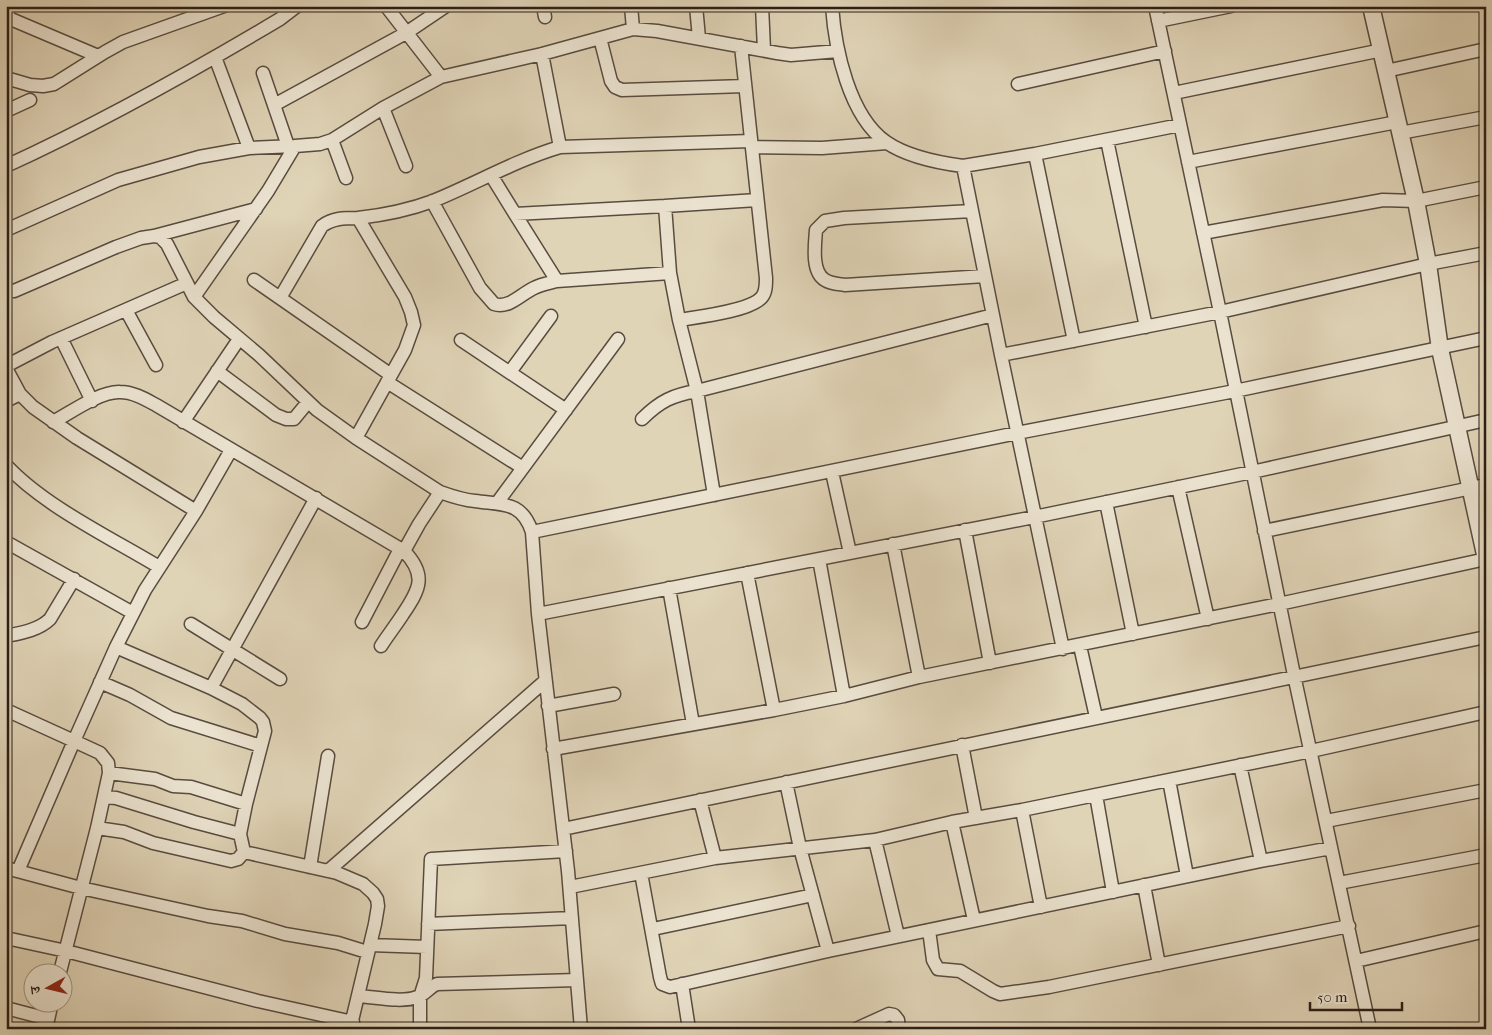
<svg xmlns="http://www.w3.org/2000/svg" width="1492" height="1035" viewBox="0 0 1492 1035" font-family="'IM FELL French Canon','Noto Serif Devanagari',serif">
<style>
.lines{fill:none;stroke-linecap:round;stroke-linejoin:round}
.service-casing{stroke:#584c40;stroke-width:9}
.minor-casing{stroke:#584c40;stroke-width:15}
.tertiary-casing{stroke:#584c40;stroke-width:19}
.service{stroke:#ebe3d0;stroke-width:6}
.minor{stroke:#ebe3d0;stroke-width:12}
.tertiary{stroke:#ebe3d0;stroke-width:16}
</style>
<rect width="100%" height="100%" fill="#e0d4b7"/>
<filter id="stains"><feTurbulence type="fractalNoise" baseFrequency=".004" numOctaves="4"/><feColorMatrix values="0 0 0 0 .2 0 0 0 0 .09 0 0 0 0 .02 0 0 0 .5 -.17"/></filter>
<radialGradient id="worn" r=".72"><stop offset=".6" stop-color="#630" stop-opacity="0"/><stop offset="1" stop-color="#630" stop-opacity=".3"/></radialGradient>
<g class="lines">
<defs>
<path id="service" d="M987,1028V1029"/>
<path id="minor" d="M10,6L6,17L98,56
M386,6L441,77L542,54L633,29L657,31L777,53L791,55L838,51
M543,6L545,17
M631,6L633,29
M696,6L699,38
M762,6L764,50
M832,6C835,49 849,116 886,142C906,156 940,163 963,166
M1155,6L1220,312L1294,675L1370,1029
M1158,21L1231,6
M600,38L611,81L615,87L622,90L745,86
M542,54L560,147
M1386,71L1486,49
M263,73L288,146
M6,78L30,85L43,86L54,84L105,52L123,42L224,6
M1018,84L1165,51
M1174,93L1382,50
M274,105L406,33L446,6
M383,108L406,166
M6,111L30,100
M1400,133L1486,117
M1107,140L1146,327
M295,146L320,144L332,140
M752,147L822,148L887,143
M1035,154L1074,341
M1188,162L1397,122
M6,166C100,123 191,72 280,19L297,6
M491,175L515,214L665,206
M346,178L332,140L383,108L441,77
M432,201L480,288L494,304C509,309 521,294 534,288C541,284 549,283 557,281
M972,211L844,218L825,221L816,230C815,244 811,272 825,280C831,284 839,284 845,285L985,276
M515,214L557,281L670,273
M358,218C384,215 409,210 433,201C475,184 516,160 560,147L751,141
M6,230L118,180L199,157L249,148
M1203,233L1383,200L1416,201L1486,187
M154,236L256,209
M254,280L391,375
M6,291H14L116,247L141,238L154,236L160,237L167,244L194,297L214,317L259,355L317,410L356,438L440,492C451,496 463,500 475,501C503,505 522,501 532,532L538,614L568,871L581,1029
M194,297L268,191L295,146L249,148L215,57
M280,298L322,226C333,218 344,218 358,218L405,297L411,312L414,325L405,350L356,438
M126,310L156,365
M679,320L670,273L665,206L757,200
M61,338L92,401
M461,340L566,410
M1001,355L1220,312L1428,264L1486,253
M6,366L52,342L187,283
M6,368L20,394L33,407L77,438L196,511
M217,371L276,415L286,419H294L308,402
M510,372L551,316
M387,382L523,468
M6,401L20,394
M642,419C660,401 673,395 697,391L679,320C698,317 751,311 762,297C766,292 766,285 766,278L741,46
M53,422C70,413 100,391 120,392C133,392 145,399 156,405L404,551C427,575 420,589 403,614C396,625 388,635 381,646
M183,422L239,339
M6,465C44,506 111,538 159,567
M832,472L850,553
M1178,487L1208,619
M714,495L697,391L993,315
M1106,502L1133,634
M497,503L618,339
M965,530L990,663
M1264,531L1486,485
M532,532L1017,433L1235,391L1486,338
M6,542L133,613
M893,544L919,677
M404,551L419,524L440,492
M819,559L844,696
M747,573L774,710L844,696L919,677L1279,604L1486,559
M669,588L693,724
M538,614L1034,517L1252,472L1486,420
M362,622L400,549
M191,624L280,679
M6,636C21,633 39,630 50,619L74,579
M1080,646L1096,717
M116,647L211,688L242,704L260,718L263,722L265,731L246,804L240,834L244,852L337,873L363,884L373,893L377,899L378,906L375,924L350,1029
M1063,649L1001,355L963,166L1035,154L1180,125
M100,682L130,695L171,718L261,746
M211,688L316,498
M548,706L614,694
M6,710L74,741L18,871
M962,745L976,818
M553,749L774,710
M1240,765L1261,861
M109,773L155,779L173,786L191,787L246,804
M1169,780L1187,876
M786,782L800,848L828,951
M1096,795L1113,892
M105,797L116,798L194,822L240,834
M700,800L715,858
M1022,810L1041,907
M1326,821L1486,790
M952,822L974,920
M97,828L124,832L153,843L231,861L238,859L244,852
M563,829L1486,637
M875,840L898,936
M310,867L328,756
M6,868L81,888L208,916L242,921L285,934L338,943L367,952
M328,871L545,681
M641,873L660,977L662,984L670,987L828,951L1261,861L1331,848
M1339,883L1486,855
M1144,885L1159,965
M570,887L715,858L875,840L952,822L1022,810L1311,751L1486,712
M428,924L572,918
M653,929L813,895
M929,930L933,960L938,969L960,971L993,991L1000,994L1049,987L1349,926
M6,938L66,951L258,1001L353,1022
M370,945L427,947
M1356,961L1486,931
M60,972L97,828L109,773L108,763L100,753L74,741L116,647L145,590L196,511L231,450
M682,984L689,1029
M358,996C375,997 402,1003 417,997C425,995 429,987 437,984L577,980
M6,1008L48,1019
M46,1029L52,1002
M420,1029V997L426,978L431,859L566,851
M856,1029L889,1014L894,1015L898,1020L899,1029"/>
<path id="tertiary" d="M1371,6L1416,201L1428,264L1440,349L1486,559"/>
</defs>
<use href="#service" class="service-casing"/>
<use href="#minor" class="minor-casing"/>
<use href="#tertiary" class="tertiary-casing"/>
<use href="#service" class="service"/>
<use href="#minor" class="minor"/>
<use href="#tertiary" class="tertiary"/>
</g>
<rect width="1492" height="1035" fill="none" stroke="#e0d4b7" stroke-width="25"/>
<rect x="8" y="8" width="1477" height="1020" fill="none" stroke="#2b1f18" stroke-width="2.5"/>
<rect x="12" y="12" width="1467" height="1010" fill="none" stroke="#2b1f18"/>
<g transform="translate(48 988) rotate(262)"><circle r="24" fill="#ebe3d0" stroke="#9e9586"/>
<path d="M0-4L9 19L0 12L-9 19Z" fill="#8f2418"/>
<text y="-8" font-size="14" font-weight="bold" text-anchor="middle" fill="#2b1f18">उ</text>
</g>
<path d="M1310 1002v8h92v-8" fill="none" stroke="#2b1f18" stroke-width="2.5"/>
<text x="1317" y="1002" font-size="15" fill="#2b1f18" stroke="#ebe3d0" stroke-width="4" paint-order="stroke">50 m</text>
<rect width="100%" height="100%" filter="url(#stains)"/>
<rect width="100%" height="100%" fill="url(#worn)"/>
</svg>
